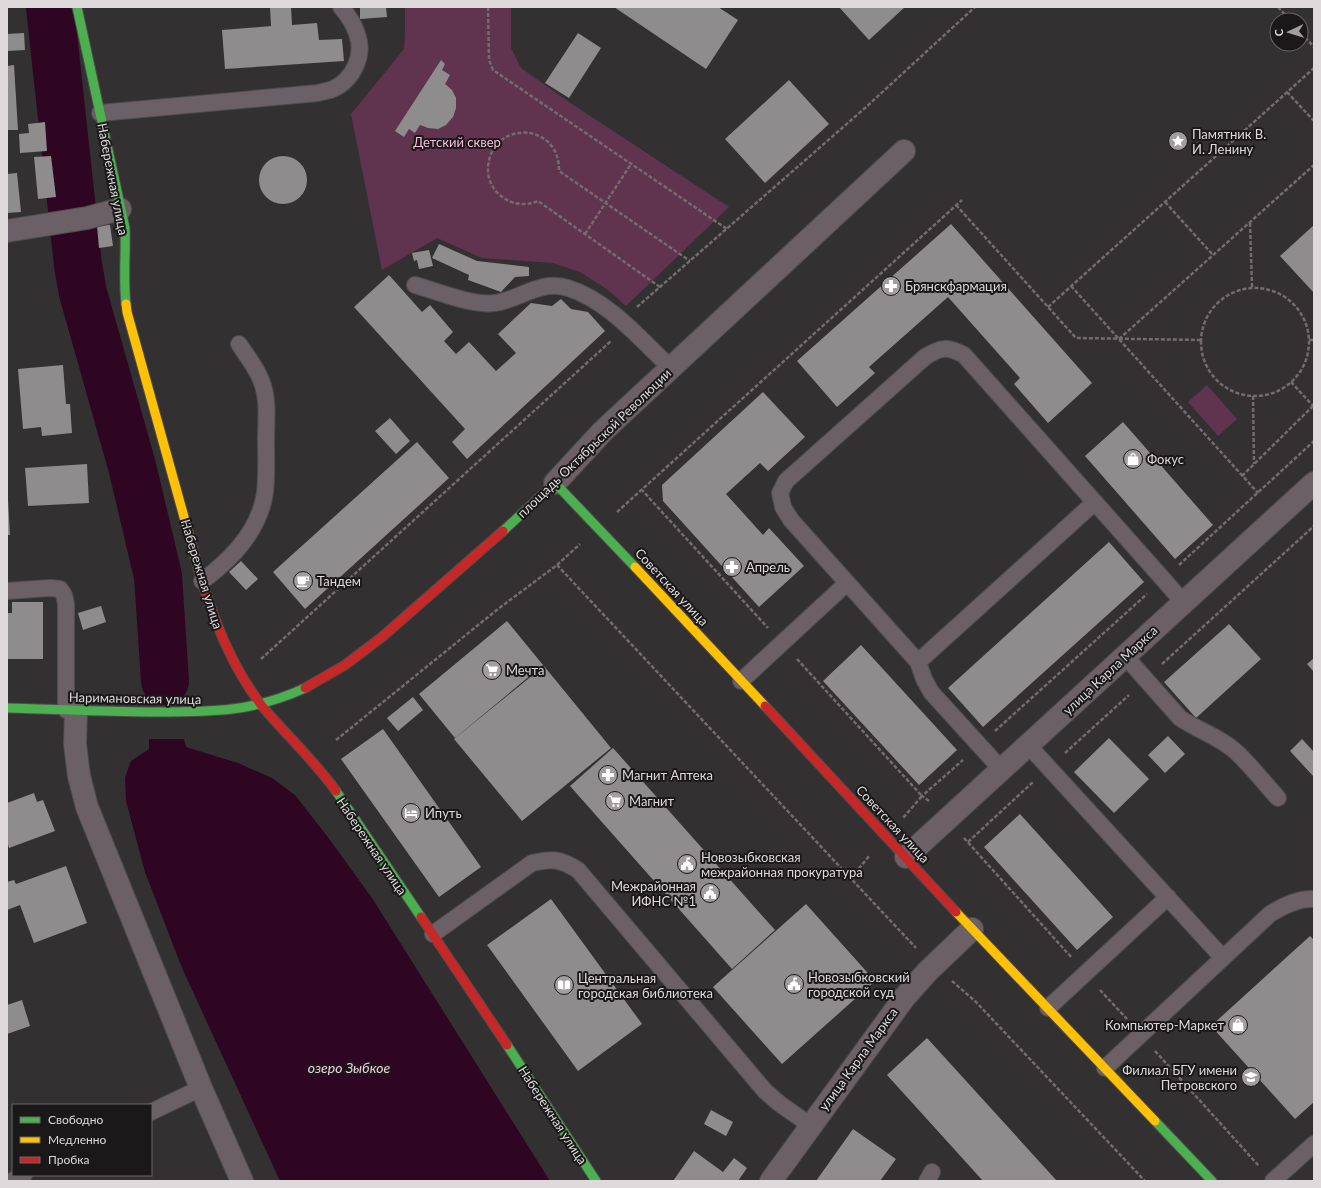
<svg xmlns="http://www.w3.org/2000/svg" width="1321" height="1188" viewBox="0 0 1321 1188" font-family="Lato,sans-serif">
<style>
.green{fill:#60334f}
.water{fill:#2e0622}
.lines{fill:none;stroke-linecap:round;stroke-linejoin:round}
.river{stroke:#2e0622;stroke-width:48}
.building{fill:#8f8c8e}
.lane-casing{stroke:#4e4c4d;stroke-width:18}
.street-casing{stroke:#4e4c4d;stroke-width:24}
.fast-casing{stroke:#4e4c4d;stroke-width:11}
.slow-casing{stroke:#4e4c4d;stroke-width:11}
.jam-casing{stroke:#4e4c4d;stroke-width:11}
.path{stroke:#736c6f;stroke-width:2.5;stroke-dasharray:4 2;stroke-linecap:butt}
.lane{stroke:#6a6066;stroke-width:16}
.street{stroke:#6a6066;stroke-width:22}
.fast{stroke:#4caf50;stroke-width:9}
.slow{stroke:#ffc107;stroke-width:9}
.jam{stroke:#c62828;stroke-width:9}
.labels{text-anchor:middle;stroke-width:4;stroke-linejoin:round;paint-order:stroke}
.poi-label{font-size:13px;fill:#dedadc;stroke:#1a1819;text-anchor:start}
.park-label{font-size:13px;fill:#f9bdde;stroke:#1a1819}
.street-label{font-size:13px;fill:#dedadc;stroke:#1a1819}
.water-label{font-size:14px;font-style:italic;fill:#f3cbe1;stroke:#1a1819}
</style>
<rect width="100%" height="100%" fill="#333032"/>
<path class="green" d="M405,7H511V48L521,68L569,102L729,207L626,306L608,290L580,272L553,263L482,258L437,238L382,270L351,114L404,49L405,35Z
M1207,385L1237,419L1218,436L1188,402Z"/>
<path class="water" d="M149,739H184L186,747L238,763L272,778L295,795L330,840L372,898L550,1181H280L182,968L145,872L126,801L125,778L131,761L149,749Z"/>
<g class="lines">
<path class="river" d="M50,7L78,265L83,293L132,466L158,576L165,681"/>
</g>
<path class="building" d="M270,7H291L292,25L317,23L319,40L342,39L344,61L225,69L222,30L271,26Z
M360,7H386L387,17L360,19Z
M614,7H718L738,20L706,69Z
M839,7H905L869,40Z
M24,33L25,50L7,51V34Z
M578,33L601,48L569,98L545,83Z
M441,60L445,64L442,70L450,75L445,84L452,90L456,98V108L453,117L446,125L438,129L428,128L420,125L415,133L409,129L404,137L395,131Z
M14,65L18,130H7V66Z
M789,80L829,124L765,183L725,139Z
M45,122L47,151L20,153L19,134L29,133L28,124Z
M259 180a24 24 0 1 1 48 0a24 24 0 1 1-48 0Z
M51,156L56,197L38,199L34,157Z
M17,173L21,212L7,213V174Z
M951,224L1092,383L1048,423L1014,384L1020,378L948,297L869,367L875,373L837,407L797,361Z
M110,225L113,246L99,248L97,226Z
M1314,225V293L1280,256Z
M439,244L477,261L529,267V276L515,277L501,292L468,280L469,275L432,258Z
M429,250L433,266L419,269L417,260L414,261L412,253Z
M389,275L422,312L430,305L453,332L444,341L456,354L469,342L496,371L516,353L498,334L531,303L552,306L561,299L571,309L588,312L605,331L467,459L452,442L465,429L354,307Z
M63,365L66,404H70L72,433L42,436L41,427L23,429L18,369Z
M763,392L805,437L768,471L760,463L726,494L763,535L769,528L804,566L759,607L663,501L662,485Z
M390,418L410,441L396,454L375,431Z
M1123,422L1213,525L1175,559L1085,456Z
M417,442L449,478L305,609L273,572Z
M87,464L89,503L28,506L25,468Z
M7,499H8L10,535H7Z
M1109,542L1144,582L983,727L948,688Z
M241,561L258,579L246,590L229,572Z
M12,602H43V659H7V613H12Z
M101,606L106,622L83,630L78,613Z
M507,621L543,665L455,738L419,694Z
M1229,624L1261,659L1196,718L1164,682Z
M861,645L957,750L919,785L823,681Z
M1314,658V672L1307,664Z
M544,666L611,748L522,821L454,739Z
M413,697L423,710L398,731L387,718Z
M383,729L481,867L439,897L341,759Z
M1168,736L1185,754L1165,773L1148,755Z
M1109,738L1149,779L1114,813L1074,772Z
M1302,739L1314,752V777L1290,751Z
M613,748L775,930L732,969L570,786Z
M34,793L37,802L43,800L55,831L9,848L7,841V803Z
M1020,814L1113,917L1077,950L984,847Z
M66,866L87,923L34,943L20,905L7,910V882L14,880L16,884Z
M551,899L642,1024L578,1071L487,945Z
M806,904L875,981L782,1064L713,987Z
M1310,936L1314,940V1102L1295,1119L1211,1026Z
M22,1000L30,1026L7,1034V1005Z
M927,1038L1057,1181H983L887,1075Z
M711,1110L733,1122L726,1136L704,1124Z
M853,1129L896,1159L880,1181H816Z
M694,1151L723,1172L734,1158L747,1168L738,1181H673Z"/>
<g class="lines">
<defs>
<path id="lane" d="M100,113L318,93C323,91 329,91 333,89C353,80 365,55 357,34C354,24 348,15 341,7
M415,285C437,291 472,306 495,303C519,300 541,279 568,288C609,301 640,339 671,368
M1095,502L918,662L791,520L783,507L780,493L786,481L925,357C941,347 947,346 964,355L1163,579L1183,602
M202,581C232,559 260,530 265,492C267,475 266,457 266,440C266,420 269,399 261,380C256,367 246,355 239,344
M7,591L50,588L60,589L64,595L66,604V710
M1125,656L1180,718C1197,730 1218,736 1234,750C1249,763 1265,784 1278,798
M918,662L924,679L931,692L1002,770
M741,681L847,583
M1028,745L1223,958
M433,934L532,863C553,858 560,859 578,870L765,1091L780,1104L810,1125
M1048,1008L1168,897
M1105,1068L1270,914C1283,906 1298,898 1314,899
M151,1112L201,1088
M12,1181L24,1175
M927,1181L932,1172
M1273,1181L1314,1144"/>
<path id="street" d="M7,231L87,218L120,209
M555,483L603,431L904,151
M76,710L75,744L79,776L87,807L201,1088L242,1181
M906,857L1314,483
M771,1181L904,998L927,972L972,929"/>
<path id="fast" d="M77,7L125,228C126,253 123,279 126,304
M503,531L555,483L635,567
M7,708C55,709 102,712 150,712C208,712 251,713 305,688
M336,791L421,917
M507,1045L596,1181
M1155,1121L1212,1181"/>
<path id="slow" d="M126,304L127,312L199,571
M635,567L765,706
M956,912L1155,1121"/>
<path id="jam" d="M199,571C213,618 231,666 262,706C286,735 314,760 336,791
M305,688L345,665L382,637L503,531
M765,706L956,912
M421,917L507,1045"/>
</defs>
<use href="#lane" class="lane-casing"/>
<use href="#street" class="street-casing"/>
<use href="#fast" class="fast-casing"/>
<use href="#slow" class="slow-casing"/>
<use href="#jam" class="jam-casing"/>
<path class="path" d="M488,7L489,60L493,70L727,229
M1278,7L1290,20
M1301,33L1314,47
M1287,92L1314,121
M1165,202L1213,255
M956,205L1076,338L1201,340
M1250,223L1252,287
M585,234L631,164
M1071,286L1258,493
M660,287L538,201C526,206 512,205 501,196C493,190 488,180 488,170C488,120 560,120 559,171L690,261
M1201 342a54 54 0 1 1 108 0a54 54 0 1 1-108 0Z
M637,307L865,108L975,7
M1048,307L1314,68
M1119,339L1314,165
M1309,340H1314
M1291,382L1314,407
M1253,396L1254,464
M1242,476L1314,405
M641,489L768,628
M617,512L962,200
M557,565L916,948
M1179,565L1314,441
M261,659L611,341
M797,659L922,796L903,818
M1162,664L1314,526
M995,731L1147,594
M336,740L498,609L557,565L580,544
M1065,753L1129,695
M929,801L922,796L963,760
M964,838L1072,958
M968,842L1033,782
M851,878L870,855
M952,981L976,1002L1145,1181
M1100,990L1127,1019
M1155,1051L1259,1166"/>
<use href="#lane" class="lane"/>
<use href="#street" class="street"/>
<use href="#fast" class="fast"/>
<use href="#slow" class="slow"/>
<use href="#jam" class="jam"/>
</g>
<defs>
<symbol id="sight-disc" viewBox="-11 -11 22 22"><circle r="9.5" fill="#a29ea0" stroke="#1a1819"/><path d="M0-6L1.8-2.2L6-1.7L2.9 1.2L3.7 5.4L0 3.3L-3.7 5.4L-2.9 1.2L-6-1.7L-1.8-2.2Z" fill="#fff"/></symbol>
<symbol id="pharmacy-disc" viewBox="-11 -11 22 22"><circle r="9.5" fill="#a29ea0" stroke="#1a1819"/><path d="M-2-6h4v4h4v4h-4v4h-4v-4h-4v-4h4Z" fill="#fff"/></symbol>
<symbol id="shop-disc" viewBox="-11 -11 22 22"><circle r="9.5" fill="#a29ea0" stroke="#1a1819"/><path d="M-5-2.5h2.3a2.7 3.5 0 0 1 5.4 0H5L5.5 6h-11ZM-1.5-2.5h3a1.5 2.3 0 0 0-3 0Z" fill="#fff"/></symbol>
<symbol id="cafe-disc" viewBox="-11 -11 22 22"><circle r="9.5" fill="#a29ea0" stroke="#1a1819"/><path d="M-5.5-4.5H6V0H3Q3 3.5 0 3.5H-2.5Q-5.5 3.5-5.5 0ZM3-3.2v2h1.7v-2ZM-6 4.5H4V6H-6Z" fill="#fff"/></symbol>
<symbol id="supermarket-disc" viewBox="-11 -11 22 22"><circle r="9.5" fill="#a29ea0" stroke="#1a1819"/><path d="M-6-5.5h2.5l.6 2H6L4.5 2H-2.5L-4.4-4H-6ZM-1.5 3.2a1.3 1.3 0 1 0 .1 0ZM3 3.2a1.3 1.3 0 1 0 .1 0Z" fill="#fff"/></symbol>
<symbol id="hotel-disc" viewBox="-11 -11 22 22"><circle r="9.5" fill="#a29ea0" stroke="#1a1819"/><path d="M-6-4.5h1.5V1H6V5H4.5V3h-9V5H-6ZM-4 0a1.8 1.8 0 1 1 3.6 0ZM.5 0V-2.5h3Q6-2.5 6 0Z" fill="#fff"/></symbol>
<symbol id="civic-disc" viewBox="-11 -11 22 22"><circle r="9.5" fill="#a29ea0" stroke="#1a1819"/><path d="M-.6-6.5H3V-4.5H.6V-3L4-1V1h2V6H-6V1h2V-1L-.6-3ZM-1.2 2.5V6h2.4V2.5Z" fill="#fff"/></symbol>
<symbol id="library-disc" viewBox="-11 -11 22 22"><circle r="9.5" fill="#a29ea0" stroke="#1a1819"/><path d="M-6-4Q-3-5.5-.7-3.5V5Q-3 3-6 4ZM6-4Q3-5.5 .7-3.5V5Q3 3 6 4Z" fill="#fff"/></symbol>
<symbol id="university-disc" viewBox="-11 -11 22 22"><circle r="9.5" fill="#a29ea0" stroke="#1a1819"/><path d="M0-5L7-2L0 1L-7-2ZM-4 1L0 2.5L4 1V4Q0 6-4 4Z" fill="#fff"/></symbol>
</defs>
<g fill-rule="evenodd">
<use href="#sight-disc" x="1167" y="130" width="22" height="22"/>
<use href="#pharmacy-disc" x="880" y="275" width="22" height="22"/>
<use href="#shop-disc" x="1122" y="448" width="22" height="22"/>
<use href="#pharmacy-disc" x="721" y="556" width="22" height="22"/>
<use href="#cafe-disc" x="292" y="570" width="22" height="22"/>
<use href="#supermarket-disc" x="481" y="659" width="22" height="22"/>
<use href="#pharmacy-disc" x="597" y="764" width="22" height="22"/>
<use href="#supermarket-disc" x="604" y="790" width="22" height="22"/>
<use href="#hotel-disc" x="400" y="802" width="22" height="22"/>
<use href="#civic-disc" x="676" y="853" width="22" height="22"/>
<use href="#civic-disc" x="699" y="882" width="22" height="22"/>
<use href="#civic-disc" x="783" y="973" width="22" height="22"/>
<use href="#library-disc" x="553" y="974" width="22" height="22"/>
<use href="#shop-disc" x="1227" y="1014" width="22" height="22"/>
<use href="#university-disc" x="1240" y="1066" width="22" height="22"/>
</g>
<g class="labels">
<g class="poi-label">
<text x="1192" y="139">Памятник В.<tspan x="1192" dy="15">И. Ленину</tspan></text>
<text x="905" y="291">Брянскфармация</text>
<text x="1147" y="464">Фокус</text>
<text x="746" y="572">Апрель</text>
<text x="317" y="586">Тандем</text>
<text x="506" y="675">Мечта</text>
<text x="622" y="780">Магнит Аптека</text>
<text x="629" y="806">Магнит</text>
<text x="425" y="818">Ипуть</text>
<text x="701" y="862">Новозыбковская<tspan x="701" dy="15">межрайонная прокуратура</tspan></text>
<text x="696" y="891" text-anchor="end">Межрайонная<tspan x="696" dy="15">ИФНС №1</tspan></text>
<text x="808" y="982">Новозыбковский<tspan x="808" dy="15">городской суд</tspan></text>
<text x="578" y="983">Центральная<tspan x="578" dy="15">городская библиотека</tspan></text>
<text x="1224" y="1030" text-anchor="end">Компьютер-Маркет</text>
<text x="1237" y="1075" text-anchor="end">Филиал БГУ имени<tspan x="1237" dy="15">Петровского</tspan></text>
</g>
<g class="park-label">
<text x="457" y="147">Детский сквер</text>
</g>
<g class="street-label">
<text transform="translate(113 179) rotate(79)" y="5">Набережная улица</text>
<text transform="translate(594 443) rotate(-44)" y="5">площадь Октябрьской Революции</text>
<text transform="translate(202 574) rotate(73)" y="5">Набережная улица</text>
<text transform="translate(672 587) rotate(47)" y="5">Советская улица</text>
<text transform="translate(1110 670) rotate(-43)" y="5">улица Карла Маркса</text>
<text transform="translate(135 698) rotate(1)" y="5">Наримановская улица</text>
<text transform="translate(893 824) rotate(47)" y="5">Советская улица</text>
<text transform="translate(372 846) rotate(56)" y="5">Набережная улица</text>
<text transform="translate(858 1059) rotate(-54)" y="5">улица Карла Маркса</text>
<text transform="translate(553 1115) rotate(57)" y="5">Набережная улица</text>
</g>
<g class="water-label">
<text x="349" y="1073">озеро Зыбкое</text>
</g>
</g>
<rect width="1321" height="1188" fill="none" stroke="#dedadc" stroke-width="16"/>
<rect x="12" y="1104" width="140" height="72" fill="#1a1819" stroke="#686667"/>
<rect x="20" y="1117" width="20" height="6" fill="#4caf50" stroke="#686667"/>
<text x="48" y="1124" font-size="12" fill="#dedadc">Свободно</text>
<rect x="20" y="1137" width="20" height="6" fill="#ffc107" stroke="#686667"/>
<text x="48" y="1144" font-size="12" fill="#dedadc">Медленно</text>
<rect x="20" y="1157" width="20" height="6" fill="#c62828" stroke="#686667"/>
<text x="48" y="1164" font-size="12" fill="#dedadc">Пробка</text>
<g transform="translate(1289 32) rotate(266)"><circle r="19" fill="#1a1819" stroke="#686667"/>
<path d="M0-3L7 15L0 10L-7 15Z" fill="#a29ea0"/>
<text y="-6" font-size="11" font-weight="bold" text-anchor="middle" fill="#dedadc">С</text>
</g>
</svg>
